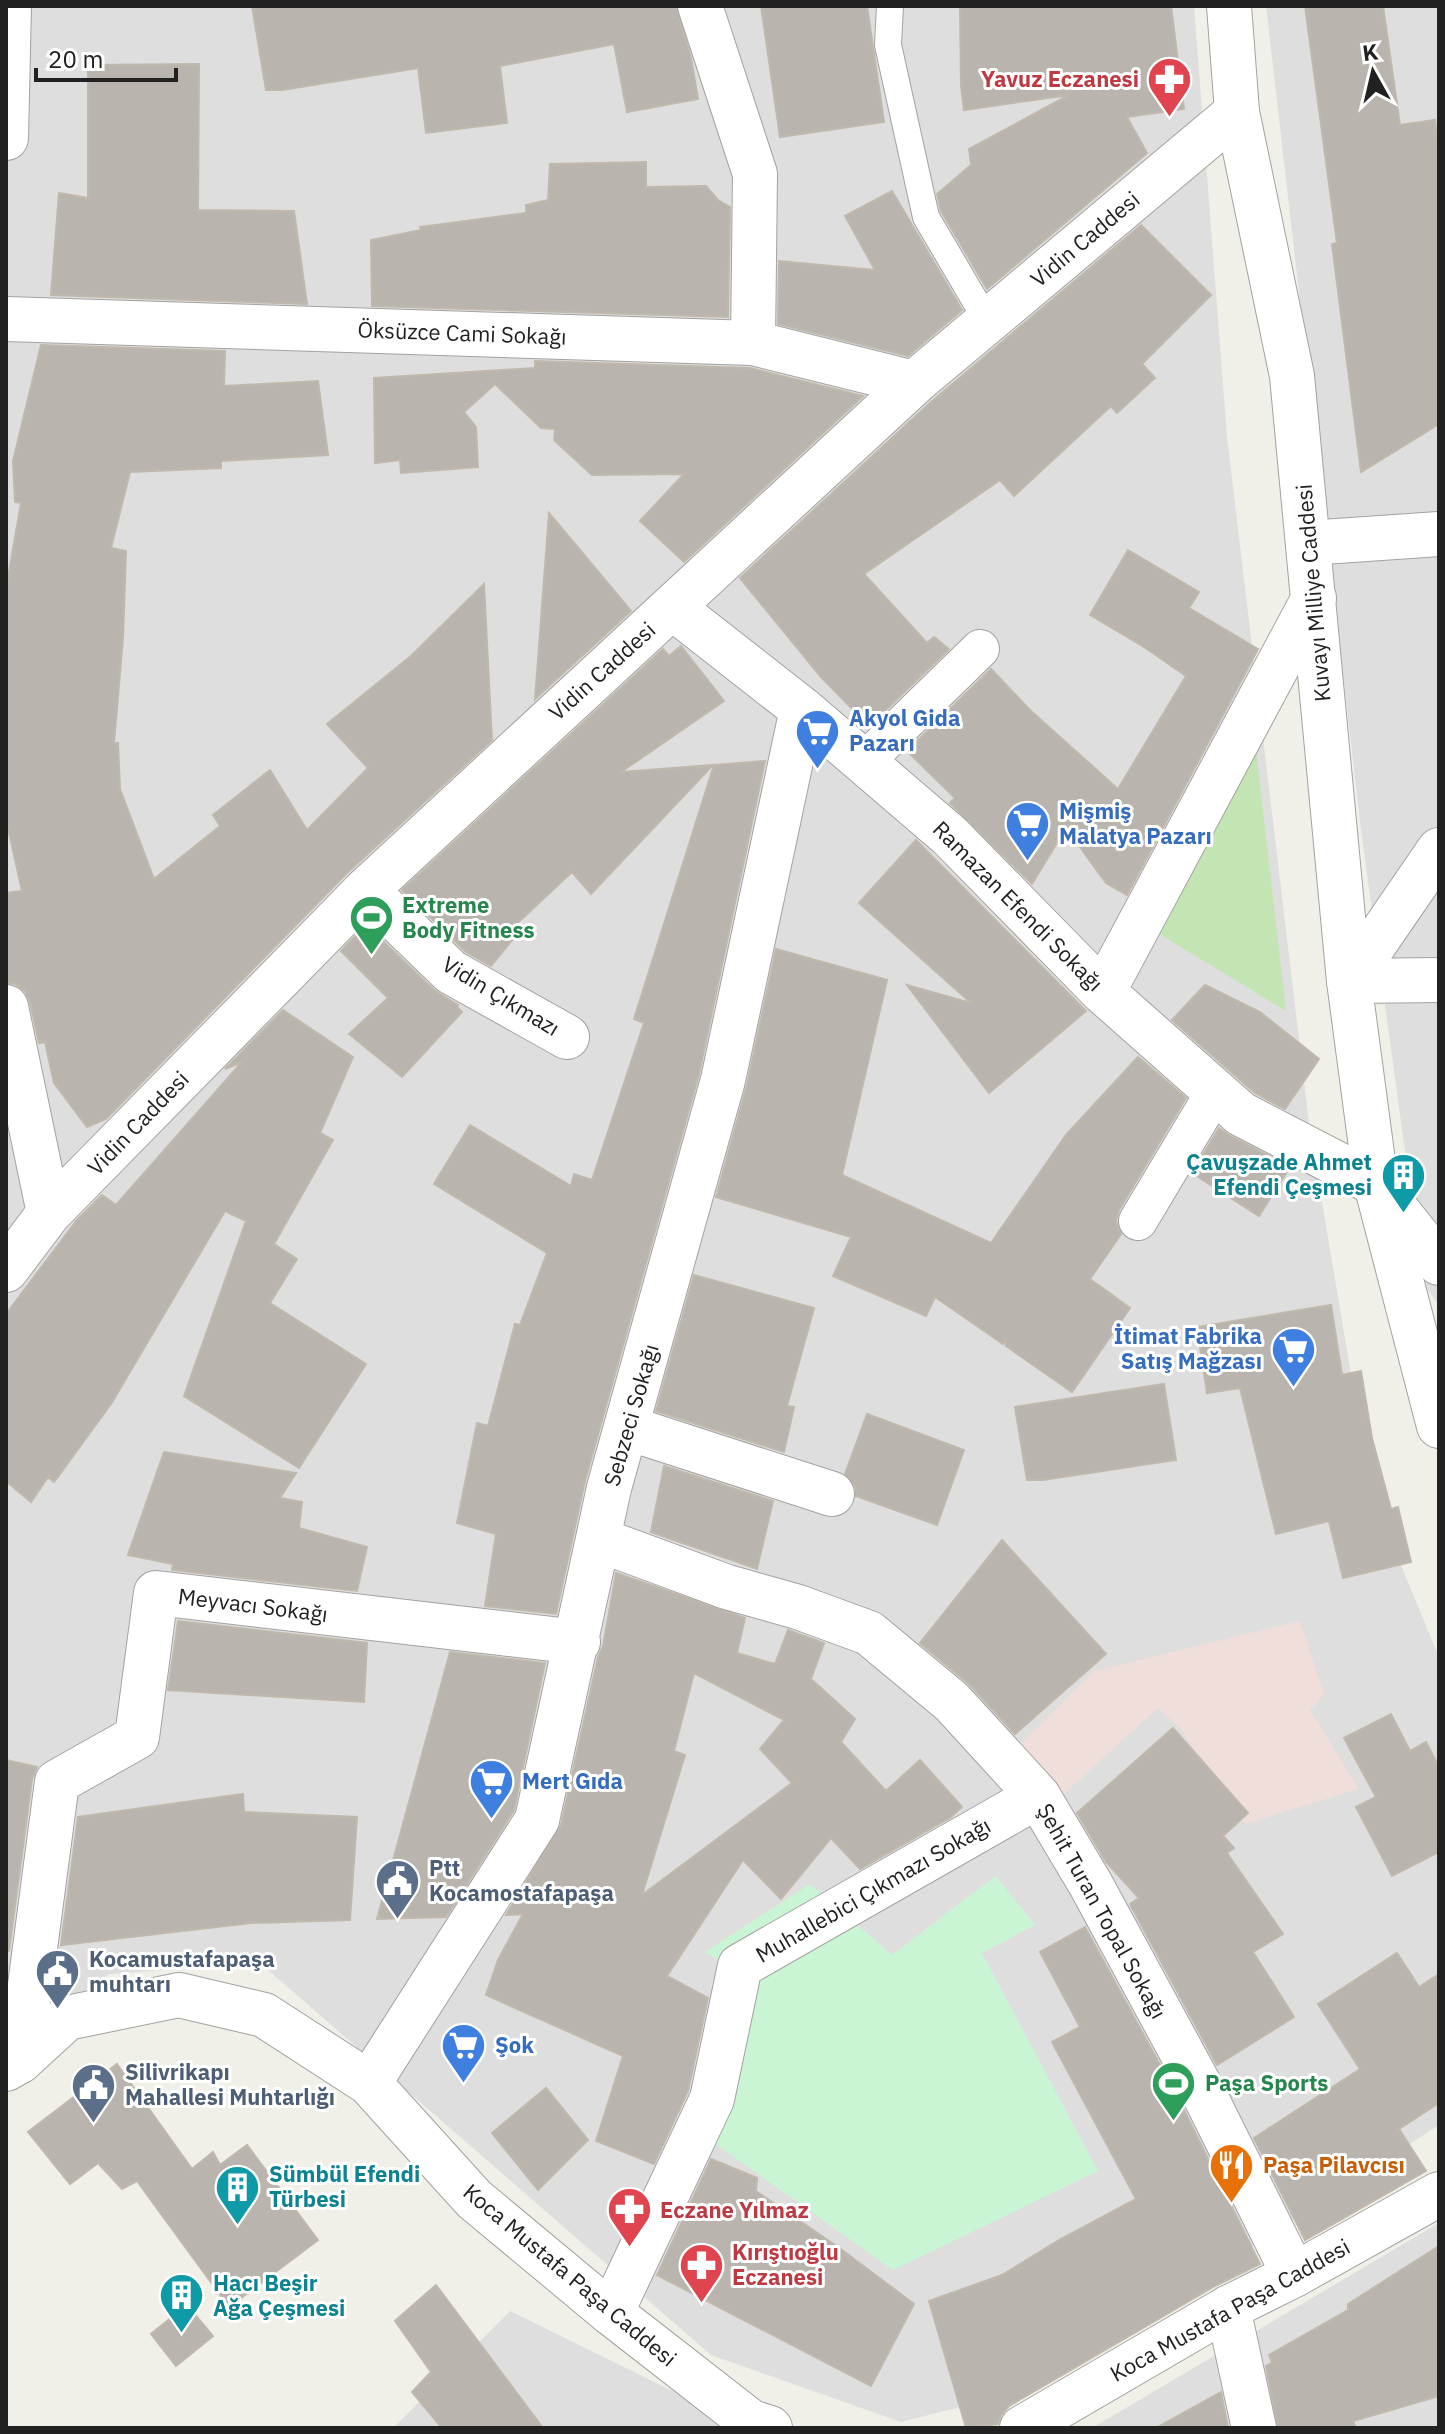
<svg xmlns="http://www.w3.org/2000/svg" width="1445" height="2434" viewBox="0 0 1445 2434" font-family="'IBM Plex Sans',sans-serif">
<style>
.residential{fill:#dedede}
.commercial{fill:#efded9}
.grass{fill:#c3e5b3}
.park{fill:#caf5d5}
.building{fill:#b9b5ae;stroke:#c0b8ac;stroke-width:2;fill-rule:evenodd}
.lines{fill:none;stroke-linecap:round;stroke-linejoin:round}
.service-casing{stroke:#a2a2a2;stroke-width:28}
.pedestrian-casing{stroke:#a2a2a2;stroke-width:40}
.minor-casing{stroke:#a2a2a2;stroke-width:46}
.tertiary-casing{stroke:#a2a2a2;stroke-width:46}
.service{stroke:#fff;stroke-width:26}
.pedestrian{stroke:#fff;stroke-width:38}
.minor{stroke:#fff;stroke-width:44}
.tertiary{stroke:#fff;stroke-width:44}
.labels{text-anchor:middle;stroke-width:6;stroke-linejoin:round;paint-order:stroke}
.health-label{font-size:22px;font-weight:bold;fill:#be3a42;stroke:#fff;text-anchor:start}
.street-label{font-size:22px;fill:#212121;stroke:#fff}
.shop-label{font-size:22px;font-weight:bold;fill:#366cbe;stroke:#fff;text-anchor:start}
.leisure-label{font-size:22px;font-weight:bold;fill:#27864d;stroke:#fff;text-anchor:start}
.culture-label{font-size:22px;font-weight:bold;fill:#0d838f;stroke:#fff;text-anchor:start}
.service-label{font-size:22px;font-weight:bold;fill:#4e5e75;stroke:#fff;text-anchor:start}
.food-label{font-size:22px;font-weight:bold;fill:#c56008;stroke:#fff;text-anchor:start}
</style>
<rect width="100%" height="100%" fill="#f0efe8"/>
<path class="residential" d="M6,6H1194L1227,437L1310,1131L1371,1493L1439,1657V2125L1032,2389L901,2422L711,2355L260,1963L109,1974L6,2046Z
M1266,6H1439V1305L1423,1283L1361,830Z
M1439,2223V2428H1092Z
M510,2311L748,2428H393Z"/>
<path class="commercial" d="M1300,1621L1324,1694L1310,1710L1359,1789L1245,1824L1180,1728L1158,1708L1058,1799L1019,1746L1094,1671Z"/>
<path class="grass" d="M1253,723L1286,1011L1148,927Z"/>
<path class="park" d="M996,1876L1035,1925L982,1953L1098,2171L893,2270L703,2135L750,1980L705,1952L810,1884L892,1955Z"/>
<path class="building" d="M252,6H676L691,58L698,99L627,112L614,44L500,66L507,123L426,133L418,68L282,90H266Z
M761,6H867L884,122L780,137Z
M960,6H1171L1184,109L1127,117L1147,153L987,289L941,211L937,194L971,165L969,149L1069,95L964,110L961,86Z
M1305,6H1383L1400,125L1435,120L1439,151V424L1361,472L1332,244L1337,243Z
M199,64L198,210L294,211L307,304L51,295L59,193L88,198V65Z
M646,162V187L706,186L718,200L730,207L728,317L372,306L371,240L421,230L420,227L526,213V205L548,200L550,164Z
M892,191L962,310L908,356L778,324L779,261L875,270L845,216Z
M1141,225L1211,295L1142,364L1155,378L1117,413L1111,406L1014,496L1000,480L864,574L927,643L934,637L949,649L869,726L821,677L740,578L931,402Z
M41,345L225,351L224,386L318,381L328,455L221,461V468L130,472L111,548L126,551L123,638L114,743H118L120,789L154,879L220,826L213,815L270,770L307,830L368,768L327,724L411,656L484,584L492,740L348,872L106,1119L87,1127L54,1083L45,1042L39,1043L30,1002L25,991L15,984L6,983V893L22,891L6,819V589L21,503L15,502L13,461Z
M535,361L750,368L863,396L684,562L640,521L684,474L592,475L554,440L555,429L541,428L495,384L464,412L476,427L478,467L401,473L400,460L375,463L374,378L535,368Z
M549,513L631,611L535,699Z
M1128,550L1199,592L1189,608L1258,649L1127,895L1106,883L1066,828L1032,884L950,803L955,798L907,751L991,669L1031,711L1118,789L1186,676L1144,647L1090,615Z
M681,646L724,701L621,772L713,765L591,894L572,872L511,929L517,934L491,966L466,952L402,890L663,649L669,656Z
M765,761L699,1074L585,1481L556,1614L485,1606L496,1534L457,1523L477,1423L488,1426L515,1324L520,1325L547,1253L434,1184L470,1125L571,1186L574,1174L592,1180L644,1023L634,1019L714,765Z
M916,840L1086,1011L989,1093L907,985L971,1003L859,903Z
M366,925L434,990L458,1005L457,1007L462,1012L402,1077L349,1034L388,998L341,951Z
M776,949L887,980L842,1175L991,1243L1066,1135L1138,1057L1186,1098L1119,1210L1116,1221L1121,1234L1090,1279L1130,1308L1072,1392L1006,1346L1005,1339L1003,1344L935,1297L926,1316L833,1276L851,1237L716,1197L747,1085Z
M1205,985L1260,1012L1319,1059L1285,1109L1255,1093L1172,1020Z
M283,1010L353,1057L320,1133L333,1140L274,1244L297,1259L270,1303L366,1364L299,1468L184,1396L246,1221L225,1211L111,1404L54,1482L48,1477L31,1502L6,1481V1314L77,1220L102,1195L116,1205L242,1062L225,1069Z
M1219,1128L1230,1136L1290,1167L1259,1216L1192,1173Z
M694,1275L814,1308L787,1406L794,1407L784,1452L656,1411Z
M1331,1305L1342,1375L1361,1371L1372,1438L1391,1509L1398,1507L1411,1562L1343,1578L1329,1521L1276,1534L1240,1388L1207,1393L1197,1327Z
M1164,1384L1176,1460L1043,1480H1027L1015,1407Z
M867,1414L964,1450L937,1525L856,1496V1488L845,1474Z
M164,1452L296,1473L280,1498L302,1502L299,1528L367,1547L357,1591L172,1570L173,1564L128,1555Z
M664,1466L773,1501L757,1569L651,1532Z
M1002,1540L1106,1654L1015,1734L970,1685L920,1643Z
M616,1573L745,1618L737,1653L775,1664L788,1630L824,1643L811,1679L855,1719L841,1742L886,1791L920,1760L962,1807L951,1817L860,1869L831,1838L781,1899L743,1860L667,1976L708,1998L688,2091L654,2164L596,2141L623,2056L486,1995L498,1960L523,1914L506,1915L561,1825L598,1657L603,1646ZM694,1673L784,1720L760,1749L792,1783L642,1895L685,1755L674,1751Z
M178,1621L367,1643L364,1702L168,1690Z
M450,1652L545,1663L514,1810L446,1917L377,1919Z
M1391,1714L1410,1751L1426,1742L1439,1767V1852L1392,1876L1356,1807L1376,1797L1344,1738Z
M1173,1728L1248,1813L1223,1836L1234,1848L1227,1853L1283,1934L1253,1952L1294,2017L1217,2065L1130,1904L1139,1898L1106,1862L1077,1813Z
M6,1760L37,1767L32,1779L9,1951L6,1952Z
M243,1794L244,1812L357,1817L350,1920L251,1923L61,1945L78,1817Z
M1085,1927L1178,2098L1260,2264L1215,2286L1009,2406L1001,2415L998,2424L966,2428L929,2301L1002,2275L1059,2240L1136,2199L1052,2042L1080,2027L1040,1952Z
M1397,1953L1419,1987L1439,1974V2103L1399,2129L1426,2171L1305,2240L1254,2138L1360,2069L1318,2004Z
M117,2064L192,2169L213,2152L220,2165L247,2145L318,2240L229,2307L137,2181L122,2189L98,2163L70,2184L28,2132Z
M546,2088L588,2140L538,2190L492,2133Z
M711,2159L757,2178L756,2191L838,2247L914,2304L871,2386L657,2275Z
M1439,2246V2396L1353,2421L1356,2428H1278L1266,2366L1272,2363L1269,2355L1348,2310V2304Z
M436,2285L543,2428H442L412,2392L431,2372L395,2321Z
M187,2305L213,2336L176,2366L151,2334Z
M1221,2392L1228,2428H1156Z"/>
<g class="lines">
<defs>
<path id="service" d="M890,6L888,45L926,217L987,321"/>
<path id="pedestrian" d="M863,763L980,649
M1138,1221L1215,1092"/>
<path id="minor" d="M700,6L755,174L753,343
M6,138L9,6
M6,319L753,343L914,383
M1308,543L1439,534
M673,608L802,709L950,836L1103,992L1241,1114L1376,1184L1439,1263
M366,890L451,972L567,1037
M1349,981L1439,850
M1349,981L1439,980
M1103,992L1314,598
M6,1007L49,1213
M6,1270L49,1213L366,890L914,383L1237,112
M628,1428L832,1494
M600,1540L727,1587L798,1607L869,1633L952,1702L1038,1796L1091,1885L1200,2086L1294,2275
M20,2061L57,1782L137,1737L156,1593L578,1642
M369,2083L537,1820L609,1488L723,1080L802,709
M1228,2308L1254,2428
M611,2313L712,2099L740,1966L1038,1796"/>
<path id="tertiary" d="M1229,6L1237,112L1292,376L1349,981L1376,1184L1439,1426
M6,2069L20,2061L67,2018L179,1995L264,2015L369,2083L474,2199L611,2313L751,2422L770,2428
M1022,2428L1228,2308L1294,2275L1439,2194"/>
</defs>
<use href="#service" class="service-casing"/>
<use href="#pedestrian" class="pedestrian-casing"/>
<use href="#minor" class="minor-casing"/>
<use href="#tertiary" class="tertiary-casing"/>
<use href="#service" class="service"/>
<use href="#pedestrian" class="pedestrian"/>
<use href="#minor" class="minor"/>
<use href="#tertiary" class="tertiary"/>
</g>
<defs>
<symbol id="pharmacy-pin" viewBox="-11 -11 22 30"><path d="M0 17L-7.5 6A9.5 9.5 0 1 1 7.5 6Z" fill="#e0444e" stroke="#fff"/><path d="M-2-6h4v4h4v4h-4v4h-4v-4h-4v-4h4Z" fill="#fff"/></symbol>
<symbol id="supermarket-pin" viewBox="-11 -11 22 30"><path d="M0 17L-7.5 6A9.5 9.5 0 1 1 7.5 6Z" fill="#3f7fe0" stroke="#fff"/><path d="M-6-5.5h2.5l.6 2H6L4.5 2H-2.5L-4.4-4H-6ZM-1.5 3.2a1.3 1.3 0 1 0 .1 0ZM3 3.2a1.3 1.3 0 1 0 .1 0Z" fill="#fff"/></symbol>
<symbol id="stadium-pin" viewBox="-11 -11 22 30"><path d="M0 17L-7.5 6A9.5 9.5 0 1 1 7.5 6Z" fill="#2e9e5b" stroke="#fff"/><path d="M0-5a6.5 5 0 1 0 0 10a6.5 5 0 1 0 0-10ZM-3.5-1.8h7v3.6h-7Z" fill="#fff"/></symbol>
<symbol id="building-pin" viewBox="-11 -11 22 30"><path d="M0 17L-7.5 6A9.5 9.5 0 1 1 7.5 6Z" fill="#0f9aa8" stroke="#fff"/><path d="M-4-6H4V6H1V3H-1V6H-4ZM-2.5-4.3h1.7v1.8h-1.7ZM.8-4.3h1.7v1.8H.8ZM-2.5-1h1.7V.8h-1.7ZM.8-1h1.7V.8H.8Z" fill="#fff"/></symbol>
<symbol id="civic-pin" viewBox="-11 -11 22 30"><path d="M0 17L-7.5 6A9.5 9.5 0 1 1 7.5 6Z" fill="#5c6f8a" stroke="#fff"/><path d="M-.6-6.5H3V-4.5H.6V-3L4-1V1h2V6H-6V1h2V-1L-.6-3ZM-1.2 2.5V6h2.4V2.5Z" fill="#fff"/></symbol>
<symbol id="restaurant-pin" viewBox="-11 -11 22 30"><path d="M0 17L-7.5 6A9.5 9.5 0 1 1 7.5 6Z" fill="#e8710a" stroke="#fff"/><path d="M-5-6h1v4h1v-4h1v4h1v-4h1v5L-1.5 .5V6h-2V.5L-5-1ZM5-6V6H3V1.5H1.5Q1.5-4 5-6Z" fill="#fff"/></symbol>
</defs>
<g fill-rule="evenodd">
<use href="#pharmacy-pin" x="1144" y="54" width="51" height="69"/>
<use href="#supermarket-pin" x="792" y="706" width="51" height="69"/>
<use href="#supermarket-pin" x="1002" y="798" width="51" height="69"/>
<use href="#stadium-pin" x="346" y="892" width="51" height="69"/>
<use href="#building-pin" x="1378" y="1150" width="51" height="69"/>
<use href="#supermarket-pin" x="1268" y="1324" width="51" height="69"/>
<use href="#supermarket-pin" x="466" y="1756" width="51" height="69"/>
<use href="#civic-pin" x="372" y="1856" width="51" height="69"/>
<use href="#civic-pin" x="32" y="1946" width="51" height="69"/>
<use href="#supermarket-pin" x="438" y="2020" width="51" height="69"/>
<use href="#stadium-pin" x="1148" y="2058" width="51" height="69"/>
<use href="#civic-pin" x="68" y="2060" width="51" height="69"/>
<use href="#restaurant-pin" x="1206" y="2140" width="51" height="69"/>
<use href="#building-pin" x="212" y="2162" width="51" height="69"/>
<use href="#pharmacy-pin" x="604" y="2184" width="51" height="69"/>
<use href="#pharmacy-pin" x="676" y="2240" width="51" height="69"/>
<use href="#building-pin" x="156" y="2270" width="51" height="69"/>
</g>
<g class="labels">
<g class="health-label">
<text x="1139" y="87" text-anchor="end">Yavuz Eczanesi</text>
<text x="660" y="2218">Eczane Yılmaz</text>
<text x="732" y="2260">Kırıştıoğlu<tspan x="732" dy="25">Eczanesi</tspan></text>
</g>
<g class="street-label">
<text transform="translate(1085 239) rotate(-40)" y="8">Vidin Caddesi</text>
<text transform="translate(462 333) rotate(2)" y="8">Öksüzce Cami Sokağı</text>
<text transform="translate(1313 593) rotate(-95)" y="8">Kuvayı Milliye Caddesi</text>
<text transform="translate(602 671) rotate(-42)" y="8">Vidin Caddesi</text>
<text transform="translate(1018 906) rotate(45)" y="8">Ramazan Efendi Sokağı</text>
<text transform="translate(501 996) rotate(31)" y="8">Vidin Çıkmazı</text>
<text transform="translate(138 1123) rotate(-46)" y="8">Vidin Caddesi</text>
<text transform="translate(631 1415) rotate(-74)" y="8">Sebzeci Sokağı</text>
<text transform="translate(253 1605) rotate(7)" y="8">Meyvacı Sokağı</text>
<text transform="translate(873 1890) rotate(-30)" y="8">Muhallebici Çıkmazı Sokağı</text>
<text transform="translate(1102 1911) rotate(61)" y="8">Şehit Turan Topal Sokağı</text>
<text transform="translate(570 2275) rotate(40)" y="8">Koca Mustafa Paşa Caddesi</text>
<text transform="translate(1230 2310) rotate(-29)" y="8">Koca Mustafa Paşa Caddesi</text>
</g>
<g class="shop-label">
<text x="849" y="726">Akyol Gida<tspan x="849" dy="25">Pazarı</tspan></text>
<text x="1059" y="819">Mişmiş<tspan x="1059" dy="25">Malatya Pazarı</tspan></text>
<text x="1262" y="1344" text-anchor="end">İtimat Fabrika<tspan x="1262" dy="25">Satış Mağzası</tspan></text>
<text x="522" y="1789">Mert Gıda</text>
<text x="495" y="2053">Şok</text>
</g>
<g class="leisure-label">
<text x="402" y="913">Extreme<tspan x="402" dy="25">Body Fitness</tspan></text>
<text x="1205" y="2091">Paşa Sports</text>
</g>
<g class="culture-label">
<text x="1372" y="1170" text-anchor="end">Çavuşzade Ahmet<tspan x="1372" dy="25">Efendi Çeşmesi</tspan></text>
<text x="269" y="2182">Sümbül Efendi<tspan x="269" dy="25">Türbesi</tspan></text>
<text x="213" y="2291">Hacı Beşir<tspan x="213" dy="25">Ağa Çeşmesi</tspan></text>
</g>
<g class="service-label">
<text x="429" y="1876">Ptt<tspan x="429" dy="25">Kocamostafapaşa</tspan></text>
<text x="89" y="1967">Kocamustafapaşa<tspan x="89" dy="25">muhtarı</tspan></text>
<text x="125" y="2080">Silivrikapı<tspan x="125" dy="25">Mahallesi Muhtarlığı</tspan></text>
</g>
<g class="food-label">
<text x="1263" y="2173">Paşa Pilavcısı</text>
</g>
</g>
<rect width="1445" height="2434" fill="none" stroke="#212121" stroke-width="16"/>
<g transform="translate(1373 72) rotate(352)" stroke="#ffffff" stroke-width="6" paint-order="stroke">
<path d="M0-6L14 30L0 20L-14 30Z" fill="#212121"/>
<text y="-12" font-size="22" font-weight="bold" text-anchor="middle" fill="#212121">K</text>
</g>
<path d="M36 68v12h140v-12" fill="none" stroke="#212121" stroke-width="4"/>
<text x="48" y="68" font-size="24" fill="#212121" stroke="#ffffff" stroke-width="6" paint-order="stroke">20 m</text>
</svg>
